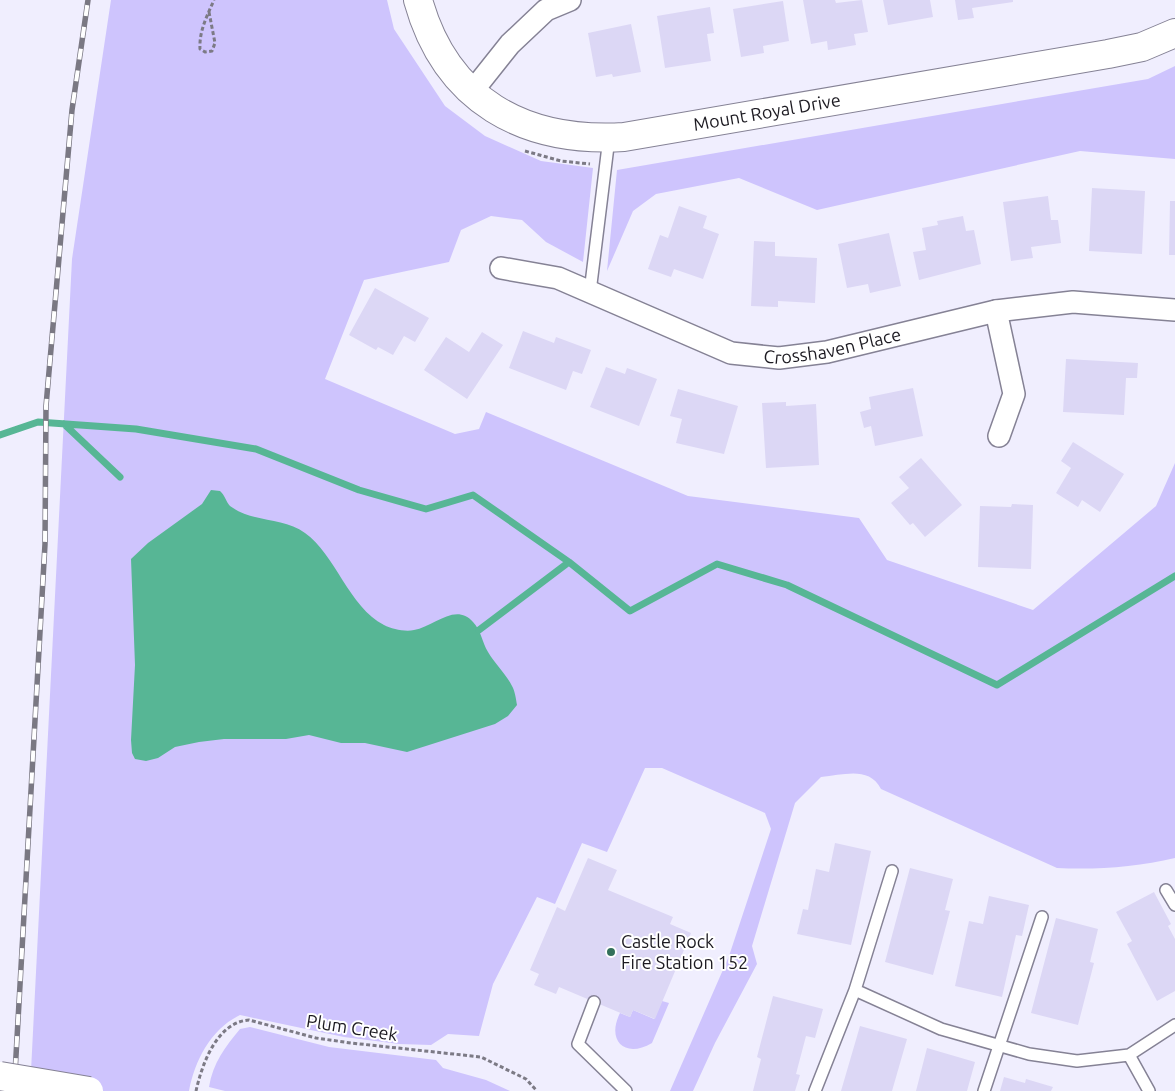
<svg xmlns="http://www.w3.org/2000/svg" width="1175" height="1091" viewBox="0 0 1175 1091" font-family="Ubuntu,sans-serif">
<style>
.green{fill:#cec4fd}
.water{fill:#57b695}
.lines{fill:none;stroke-linecap:round;stroke-linejoin:round}
.stream{stroke:#57b695;stroke-width:7}
.building{fill:#dcd7f5}
.lane-casing{stroke:#858295;stroke-width:14}
.street-casing{stroke:#858295;stroke-width:24}
.secondary-casing{stroke:#858295;stroke-width:30}
.path{stroke:#7c7a85;stroke-width:3;stroke-dasharray:4 2.5;stroke-linecap:butt}
.lane{stroke:#fff;stroke-width:11}
.street{stroke:#fff;stroke-width:21}
.secondary{stroke:#fff;stroke-width:28}
.rail-casing{stroke:#7a7883;stroke-width:5.5}
.rail{stroke:#fff;stroke-width:4;stroke-dasharray:11;stroke-linecap:butt}
.secondary-bridge-casing{stroke:#858295;stroke-width:30;stroke-linecap:butt}
.secondary-bridge{stroke:#fff;stroke-width:28}
.poi-dot{fill:#33705b;stroke:#fff;stroke-width:2}
.labels{text-anchor:middle;stroke-width:4;stroke-linejoin:round;paint-order:stroke}
.street-label{font-size:18px;fill:#1c1a21;stroke:#fff}
.poi-label{font-size:18px;fill:#1c1a21;stroke:#fff;text-anchor:start}
</style>
<rect width="100%" height="100%" fill="#f0eefe"/>
<path class="green" d="M111,0H387L394,29L445,106L485,136L541,161L593,168L583,262L546,242L522,220L491,216L461,230L449,262L364,280L325,379L455,434L479,429L486,412L688,496L859,518L887,560L1033,610L1156,506L1175,463V858C1137,867 1096,870 1057,868L881,789C869,766 844,775 821,777L795,803L752,946L757,964L715,1043L693,1091H670L729,956L771,829L765,813L662,768H645L607,852L582,843L555,904L537,897L493,984L479,1036L448,1034L431,1045L399,1044L344,1037L240,1015C211,1029 195,1060 189,1091H30L72,259Z
M1175,66V159L1080,151L817,210L739,178L656,194L633,211L607,271L617,170L1148,79Z
M662,1001L669,1003L652,1043C625,1059 606,1041 620,1013L630,1017L633,1010L654,1019Z
M250,1027L329,1047L436,1060L443,1068L486,1080L510,1091H225L209,1087C213,1063 225,1047 240,1029Z"/>
<path class="water" d="M211,490L220,491C225,495 226,502 230,506C253,523 283,517 305,533C335,554 349,607 384,625C392,629 405,632 414,630C434,627 455,602 473,622C481,630 482,642 488,652C495,664 506,674 512,686C515,691 516,699 517,705L508,716L495,724L407,752L365,743H341L309,735L286,739H224L199,742L175,747L158,758L146,761L135,759L132,753L131,740L135,665L131,559L148,543L202,504Z"/>
<g class="lines">
<path class="stream" d="M64,424L120,477
M0,435L38,422L136,429L256,449L359,490L426,509L473,495L569,562
M479,630L569,562L630,611L717,564L787,585L997,685L1175,576"/>
</g>
<path class="building" d="M803,0H835L836,3L862,0L868,32L854,34L856,45L828,50L827,41L811,44Z
M883,0H930L933,17L888,25Z
M955,0H1013V2L972,8L974,18L958,20Z
M783,1L789,41L763,46L764,53L741,57L733,9Z
M710,7L714,33L707,34L711,61L665,68L657,16Z
M631,24L641,72L613,77L612,74L596,77L588,33Z
M1092,188L1145,191L1142,254L1089,251Z
M1048,196L1051,220H1058L1061,243L1031,247L1033,258L1011,261L1003,202Z
M1170,201H1175V255H1169Z
M679,206L707,216L703,228L719,234L703,279L674,269L671,277L648,269L660,235L668,238Z
M963,216L966,231L974,230L981,264L919,280L913,252L926,250L922,228L938,225L937,221Z
M889,233L901,286L870,293L868,284L847,288L838,244Z
M754,241L775,242V256L817,258L815,303L778,301V307L751,306Z
M375,288L429,318L415,342L404,336L393,355L378,347L376,350L349,335Z
M523,331L554,343L556,337L591,350L582,374L573,371L566,390L509,368Z
M482,332L503,345L467,399L424,370L446,337L469,352Z
M1066,359L1138,363L1137,378H1126L1124,415L1063,412Z
M606,367L625,374L627,368L657,379L639,426L590,407Z
M913,388L923,436L875,446L871,426L864,428L860,412L871,409L869,397Z
M678,389L738,406L724,454L676,443L682,419L670,416Z
M786,402V406L816,404L819,465L766,468L762,403Z
M1073,442L1124,474L1100,512L1082,500L1078,507L1056,493L1071,468L1061,461Z
M921,458L962,505L925,537L913,523L910,525L891,503L909,488L899,477Z
M1012,504L1033,505L1031,569L978,567L980,506L1011,507Z
M835,843L871,851L851,945L797,934L803,909L808,910L816,869L829,872Z
M588,858L617,870L608,890L673,917L670,924L691,933L655,1019L633,1010L630,1017L559,987L556,994L534,985L539,974L530,970L557,907L565,911Z
M910,868L953,879L945,910L950,911L933,975L885,962Z
M1154,892L1171,924L1168,926L1175,939V991L1157,1001L1127,944L1132,941L1116,912Z
M989,896L1029,905L1022,936L1016,935L1002,997L955,986L969,921L983,924Z
M1056,918L1098,929L1090,962L1094,963L1078,1025L1031,1013Z
M773,996L823,1009L815,1038L806,1036L796,1074L800,1075L795,1091H753L761,1059L757,1057Z
M860,1026L907,1039L892,1091H841Z
M927,1048L975,1062L967,1091H916Z
M1004,1077L1025,1083L1026,1079L1053,1087L1051,1091H1000Z"/>
<g class="lines">
<defs>
<path id="lane" d="M590,292L609,138
M892,871L855,990L941,1029L1029,1054L1077,1061L1129,1055L1175,1025
M1166,890L1175,905
M594,1002L578,1044L626,1091
M1129,1055L1149,1091
M815,1091L855,990
M984,1091L1042,917"/>
<g id="street">
<path d="M471,93L510,44L546,10L570,0"/>
<path id="s1" d="M501,268L558,278L731,353L779,358L827,352L996,311L1073,302L1175,310"/>
<path d="M996,311L1014,394L999,436"/>
</g>
<g id="secondary">
<path id="s2" d="M418,0C446,101 524,143 624,137L1108,54L1142,47L1175,33"/>
</g>
</defs>
<use href="#lane" class="lane-casing"/>
<use href="#street" class="street-casing"/>
<use href="#secondary" class="secondary-casing"/>
<path class="path" d="M209,12L215,43L212,51L205,52L200,49C199,31 207,16 214,0
M525,151L561,161L590,164
M196,1091C202,1064 217,1022 249,1020L316,1038L351,1043L481,1057L526,1079L537,1091"/>
<use href="#lane" class="lane"/>
<use href="#street" class="street"/>
<use href="#secondary" class="secondary"/>
<defs>
<path id="rail" d="M14,1091L45,544L46,406L72,110L88,0"/>
</defs>
<use href="#rail" class="rail-casing"/>
<use href="#rail" class="rail"/>
<defs>
<path id="secondary-bridge" d="M0,1076L89,1091"/>
</defs>
<use href="#secondary-bridge" class="secondary-bridge-casing"/>
<use href="#secondary-bridge" class="secondary-bridge"/>
</g>
<circle class="poi-dot" cx="611" cy="952" r="5"/>
<g class="labels">
<g class="street-label">
<text dy="6" stroke="none"><textPath href="#s2" startOffset="416">Mount Royal Drive</textPath></text>
<text dy="6" stroke="none"><textPath href="#s1" startOffset="349">Crosshaven Place</textPath></text>
<text transform="translate(352 1028) rotate(9)" y="6">Plum Creek</text>
</g>
<g class="poi-label">
<text x="621" y="948">Castle Rock<tspan x="621" dy="21">Fire Station 152</tspan></text>
</g>
</g>
</svg>
